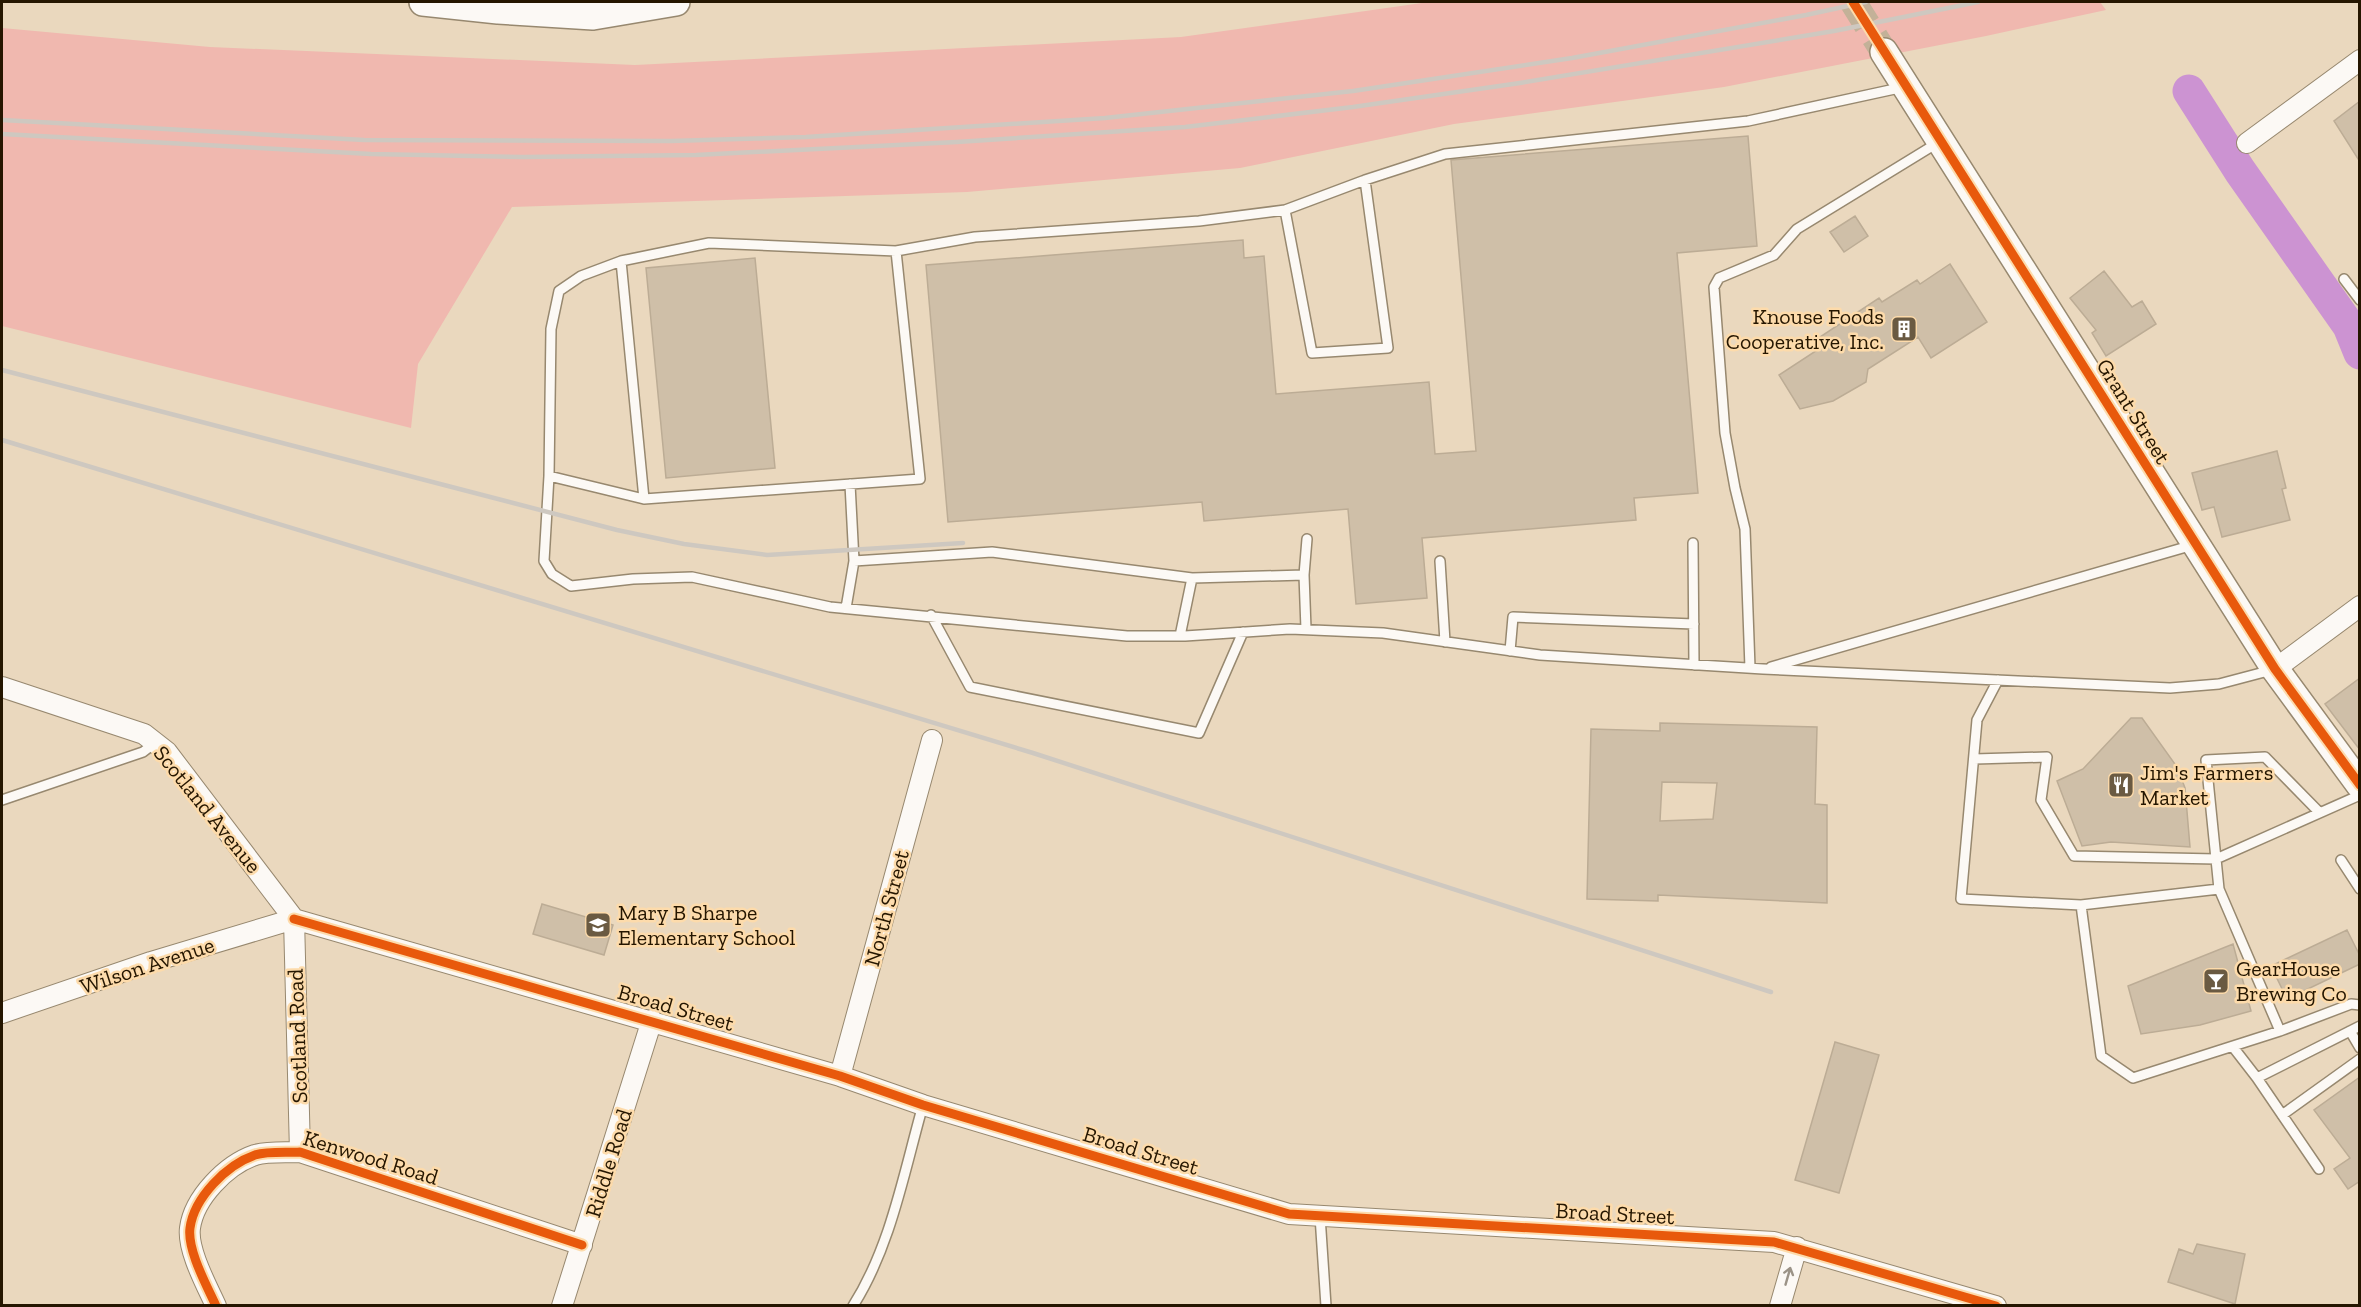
<svg xmlns="http://www.w3.org/2000/svg" width="2361" height="1307" viewBox="0 0 2361 1307" font-family="'Zilla Slab',serif">
<style>
.green{fill:#f0b8af}
.lines{fill:none;stroke-linecap:round;stroke-linejoin:round}
.river{stroke:#cc93d2;stroke-width:33}
.building{fill:#cfbfa8;stroke:#bcac95;stroke-width:1.5;fill-rule:evenodd}
.secondary-tunnel{stroke:#c3b198;stroke-width:27;stroke-dasharray:27 14;stroke-linecap:butt}
.lane-casing{stroke:#97886f;stroke-width:12}
.street-casing{stroke:#97886f;stroke-width:22}
.secondary-casing{stroke:#97886f;stroke-width:30}
.lane{stroke:#fcf9f5;stroke-width:9}
.street{stroke:#fcf9f5;stroke-width:20}
.secondary{stroke:#fcf9f5;stroke-width:27}
.rail{stroke:#cec8c0;stroke-width:4.5}
.cycleway-casing{stroke:#fddbab;stroke-width:13}
.cycleway{stroke:#e8590c;stroke-width:9}
.oneway{stroke:#9b9387}
.labels{text-anchor:middle;stroke-width:5;stroke-linejoin:round;paint-order:stroke}
.poi-label{font-size:22px;fill:#251600;stroke:#fddbab;text-anchor:start}
.street-label{font-size:22px;fill:#251600;stroke:#fddbab}
</style>
<rect width="100%" height="100%" fill="#ead8be"/>
<path class="green" d="M1429,2H2100L2106,10L1986,36L1724,87L1454,124L1240,168L967,192L512,207L418,364L411,428L2,326V28L210,47L635,65L1181,37Z"/>
<g class="lines">
<path class="river" d="M2189,91L2240,171L2349,326L2360,353"/>
</g>
<path class="building" d="M2360,101V162L2334,121Z
M1748,136L1757,246L1677,253L1698,493L1634,498L1636,520L1422,538L1427,598L1356,604L1348,509L1204,521L1202,502L948,522L926,265L1243,240L1244,258L1264,256L1276,394L1429,382L1435,454L1476,451L1451,160Z
M1855,216L1868,236L1844,252L1830,232Z
M755,258L775,468L666,478L646,268Z
M1950,264L1987,322L1931,358L1918,337L1868,369L1866,382L1833,401L1800,409L1779,375L1825,345L1820,337L1879,298L1882,302L1917,280L1920,284Z
M2104,271L2132,307L2142,301L2156,324L2106,356L2092,333L2096,330L2070,298Z
M2277,451L2286,488L2282,489L2290,520L2222,537L2214,507L2202,510L2192,473Z
M2360,678V750L2325,704Z
M2131,718H2142L2177,767L2185,788L2190,847L2111,842L2082,846L2057,781L2083,769Z
M1660,723L1817,727L1815,804L1827,805V903L1658,895V901L1587,899L1591,729L1660,731ZM1662,782L1717,783L1713,819L1660,821Z
M542,904L613,925L604,955L533,934Z
M2347,930L2360,956V964L2287,999L2271,966Z
M2233,944L2251,1011L2200,1025L2141,1034L2128,986Z
M1835,1042L1879,1055L1839,1193L1795,1180Z
M2360,1077V1181L2348,1189L2334,1169L2350,1158L2314,1110Z
M2197,1244L2245,1254L2235,1304L2168,1282L2179,1249L2193,1254Z"/>
<g class="lines">
<path class="secondary-tunnel" d="M1853,2L1884,52"/>
<defs>
<path id="lane" d="M1904,87L1748,121L1445,154L1365,180L1285,210L1199,221L975,237L896,251L709,243L621,261L581,276L559,291L551,329L549,476L544,561L552,574L571,586L633,579L692,577L830,607L1127,636H1185L1290,629L1383,633L1540,655L1763,669L2170,688L2219,684L2272,670
M1285,210L1312,353L1388,348L1365,180
M621,261L644,499
M2344,279L2360,300
M549,476L644,499L920,479L896,251
M850,484L854,561
M1693,543L1694,665
M1440,561L1445,642
M1304,575L1307,539
M846,608L854,561L992,552L1192,578
M931,615L970,687L1199,733L1243,632
M1180,636L1192,578L1304,575L1306,629
M1510,651L1513,617L1694,624
M1771,667L2193,545
M1750,668L1745,529L1735,488L1725,433L1714,287L1719,278L1774,255L1797,229L1939,142
M1998,680L1977,720L1961,899L2081,905
M1974,759L2047,757L2041,800L2074,856L2216,859L2206,760L2265,757L2319,812
M2,800L143,752L156,742
M2341,860L2360,889
M2219,889L2280,1031L2351,1004L2360,1005
M2280,1031L2133,1078L2101,1056L2081,905L2219,889L2216,859L2360,795
M2350,1031L2360,1048
M2233,1047L2257,1078
M2282,1115L2360,1059
M2319,1169L2257,1078L2360,1026
M1320,1216L1326,1306
M853,1306C891,1246 904,1172 923,1105"/>
<path id="street" d="M2247,143L2360,60
M2275,669L2360,606
M2,687L144,734L167,752L294,919
M294,919L840,1076L923,1105L1289,1214L1774,1242L1996,1306
M294,919L300,1152
M2,1013L151,962L294,919
M840,1076L932,740
M216,1306C207,1286 187,1250 190,1228C194,1198 226,1165 255,1155C268,1151 287,1153 300,1152L582,1245
M562,1306L652,1020
M1780,1306L1797,1247"/>
<path id="secondary" d="M423,2L498,10L593,16L676,2
M1884,52L2275,669L2360,785"/>
</defs>
<use href="#lane" class="lane-casing"/>
<use href="#street" class="street-casing"/>
<use href="#secondary" class="secondary-casing"/>
<use href="#lane" class="lane"/>
<use href="#street" class="street"/>
<use href="#secondary" class="secondary"/>
<path class="rail" d="M2,120L364,140L671,141L806,137L1105,118L1353,91L1572,58L1806,15L1866,2
M2,134L371,154L523,157L696,155L957,142L1185,127L1353,107L1520,83L1834,31L1978,2
M2,370L617,530L684,544L767,555L963,543
M2,440L1033,753L1771,992"/>
<defs>
<path id="cycleway" d="M1853,2L2275,669L2360,785
M294,919L840,1076L923,1105L1289,1214L1774,1242L1996,1306
M216,1306C207,1286 187,1250 190,1228C194,1198 226,1165 255,1155C268,1151 287,1153 300,1152L582,1245"/>
</defs>
<use href="#cycleway" class="cycleway-casing"/>
<use href="#cycleway" class="cycleway"/>
</g>
<defs><path id="oneway-shaft" d="M-6 0H5M1.5-3L5.5 0L1.5 3" fill="none" stroke-width="1.6" stroke-linecap="round" stroke-linejoin="round" transform="scale(1.5)"/></defs>
<use class="oneway" href="#oneway-shaft" transform="translate(1788 1276) rotate(-74)"/>
<defs>
<symbol id="building-square" viewBox="-11 -11 22 22"><rect x="-9" y="-9" width="18" height="18" rx="4" fill="#6a5a42" stroke="#fddbab"/><path d="M-4-6H4V6H1V3H-1V6H-4ZM-2.5-4.3h1.7v1.8h-1.7ZM.8-4.3h1.7v1.8H.8ZM-2.5-1h1.7V.8h-1.7ZM.8-1h1.7V.8H.8Z" fill="#fff"/></symbol>
<symbol id="restaurant-square" viewBox="-11 -11 22 22"><rect x="-9" y="-9" width="18" height="18" rx="4" fill="#6a5a42" stroke="#fddbab"/><path d="M-5-6h1v4h1v-4h1v4h1v-4h1v5L-1.5 .5V6h-2V.5L-5-1ZM5-6V6H3V1.5H1.5Q1.5-4 5-6Z" fill="#fff"/></symbol>
<symbol id="school-square" viewBox="-11 -11 22 22"><rect x="-9" y="-9" width="18" height="18" rx="4" fill="#6a5a42" stroke="#fddbab"/><path d="M0-5L7-2L0 1L-7-2ZM-4 1L0 2.5L4 1V4Q0 6-4 4Z" fill="#fff"/></symbol>
<symbol id="bar-square" viewBox="-11 -11 22 22"><rect x="-9" y="-9" width="18" height="18" rx="4" fill="#6a5a42" stroke="#fddbab"/><path d="M-6-5H6L.8 .8V4.5H3.5V6h-7V4.5H-.8V.8Z" fill="#fff"/></symbol>
</defs>
<g fill-rule="evenodd">
<use href="#building-square" x="1889" y="314" width="30" height="30"/>
<use href="#restaurant-square" x="2106" y="770" width="30" height="30"/>
<use href="#school-square" x="583" y="910" width="30" height="30"/>
<use href="#bar-square" x="2201" y="966" width="30" height="30"/>
</g>
<g class="labels">
<g class="poi-label">
<text x="1884" y="324" text-anchor="end">Knouse Foods<tspan x="1884" dy="25">Cooperative, Inc.</tspan></text>
<text x="2140" y="780">Jim's Farmers<tspan x="2140" dy="25">Market</tspan></text>
<text x="618" y="920">Mary B Sharpe<tspan x="618" dy="25">Elementary School</tspan></text>
<text x="2236" y="976">GearHouse<tspan x="2236" dy="25">Brewing Co</tspan></text>
</g>
<g class="street-label">
<text transform="translate(2134 411) rotate(58)" y="8">Grant Street</text>
<text transform="translate(208 809) rotate(51)" y="8">Scotland Avenue</text>
<text transform="translate(886 908) rotate(-75)" y="8">North Street</text>
<text transform="translate(147 965) rotate(-18)" y="8">Wilson Avenue</text>
<text transform="translate(676 1007) rotate(16)" y="8">Broad Street</text>
<text transform="translate(297 1036) rotate(-92)" y="8">Scotland Road</text>
<text transform="translate(1141 1150) rotate(17)" y="8">Broad Street</text>
<text transform="translate(371 1157) rotate(17)" y="8">Kenwood Road</text>
<text transform="translate(608 1163) rotate(-73)" y="8">Riddle Road</text>
<text transform="translate(1615 1213) rotate(3)" y="8">Broad Street</text>
</g>
</g>
<rect width="2361" height="1307" fill="none" stroke="#251600" stroke-width="6"/>
</svg>
